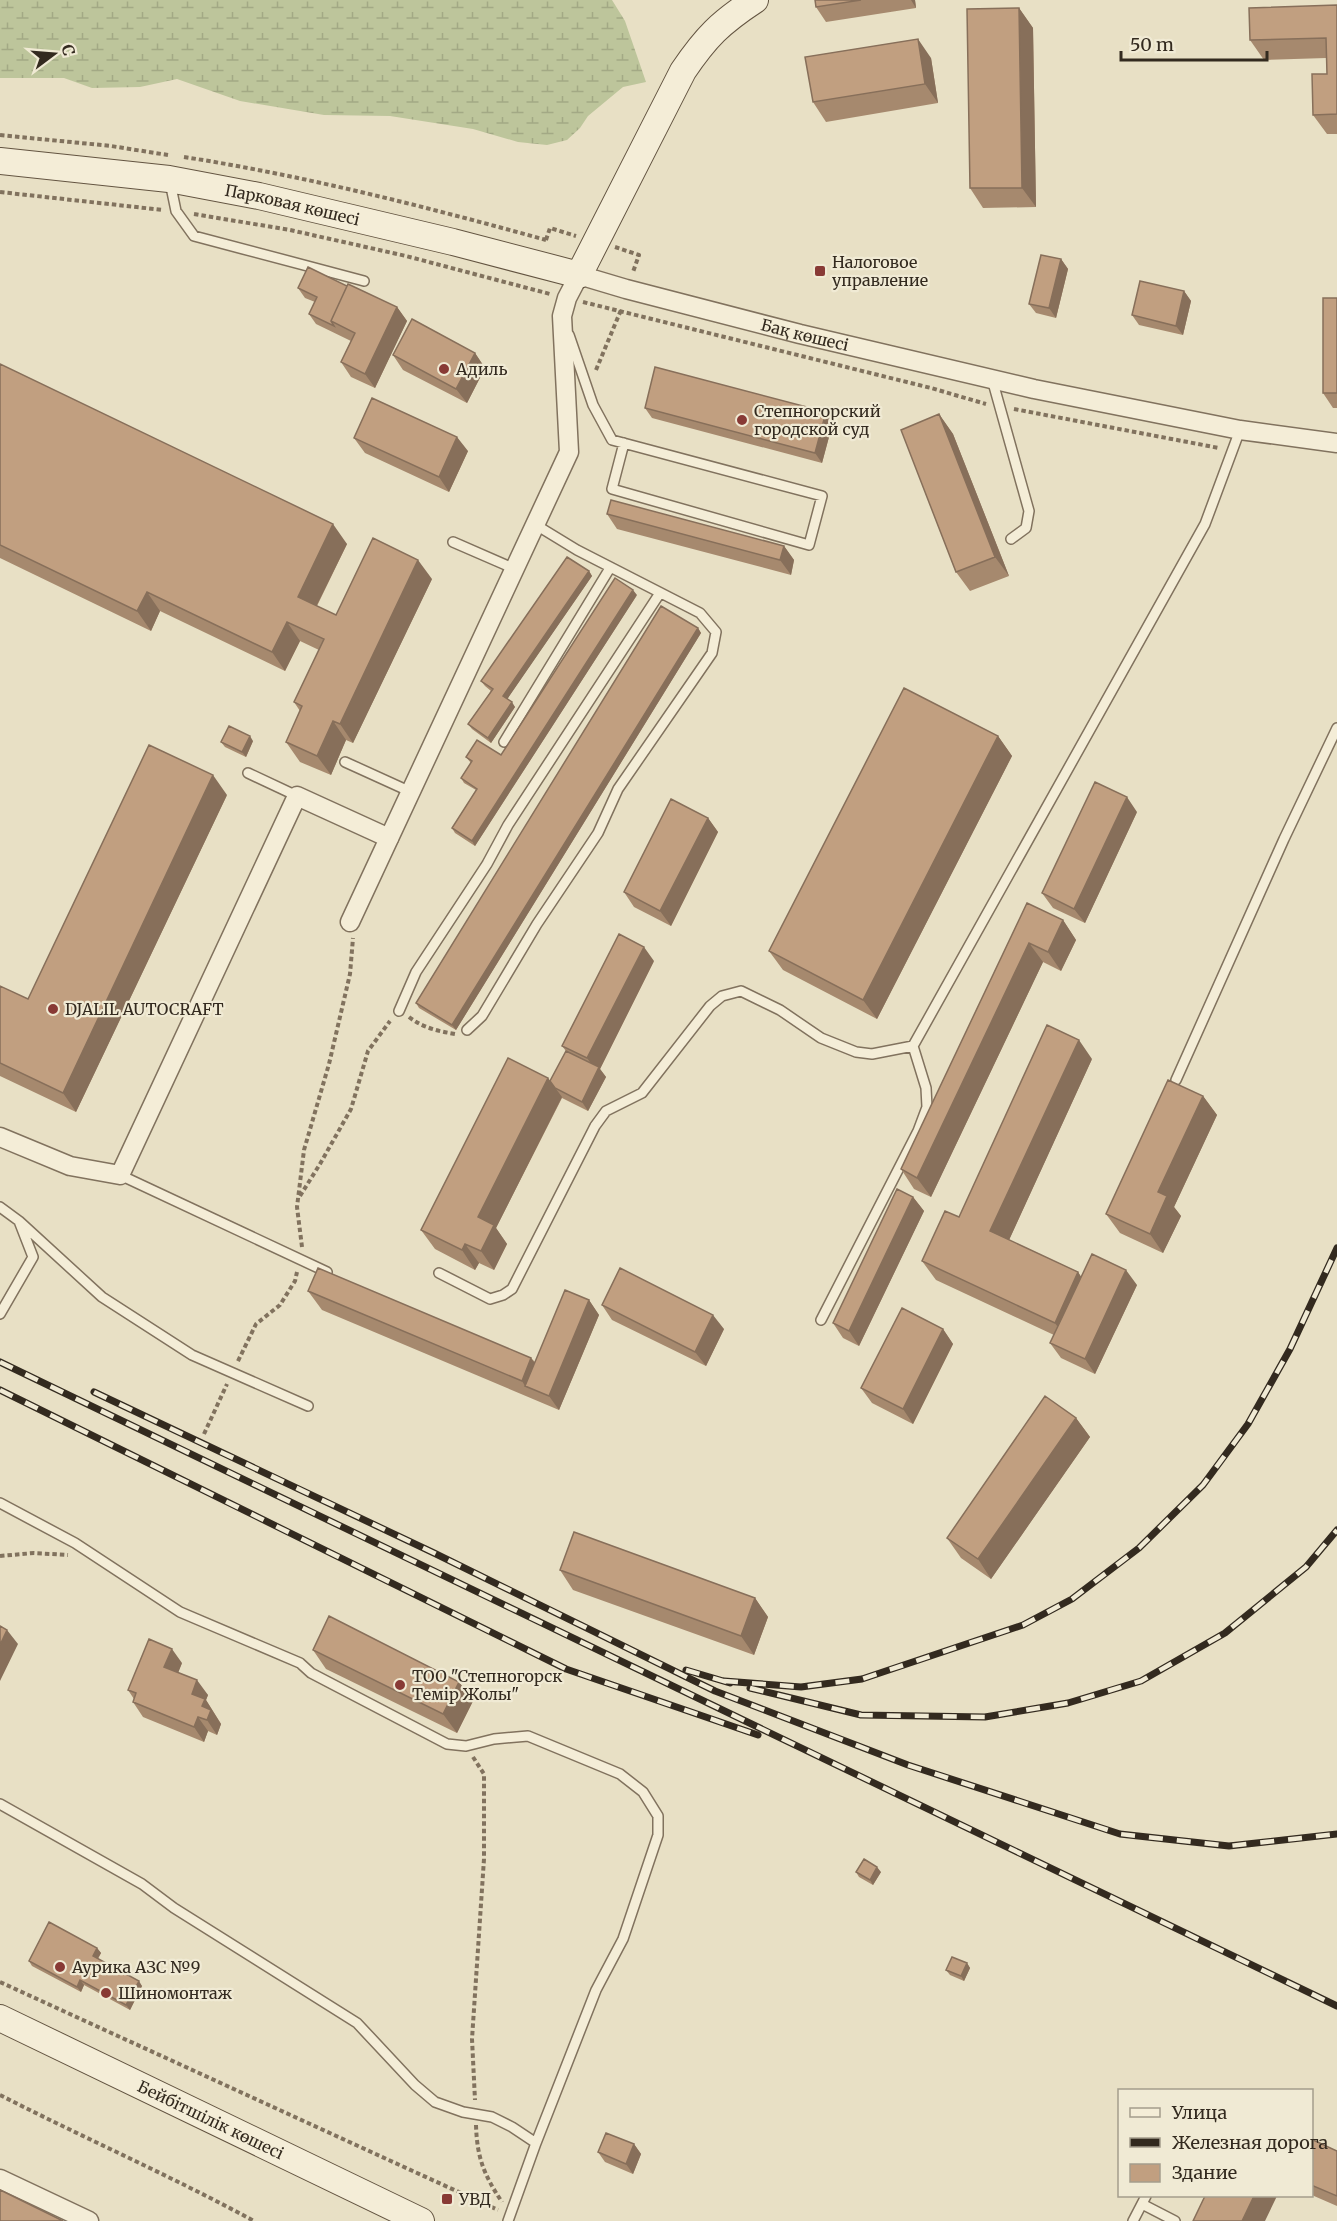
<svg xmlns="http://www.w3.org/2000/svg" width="1337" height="2221" viewBox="0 0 1337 2221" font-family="Merriweather,serif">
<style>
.wetland{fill:url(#wetland-marsh)}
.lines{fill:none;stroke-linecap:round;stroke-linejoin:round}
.lane-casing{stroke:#81725e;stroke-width:12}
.street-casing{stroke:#81725e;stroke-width:21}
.secondary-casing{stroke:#635441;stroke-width:28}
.path{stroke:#81725e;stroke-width:4;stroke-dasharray:4.5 3;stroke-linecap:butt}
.lane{stroke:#f4edd7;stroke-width:9}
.street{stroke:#f4edd7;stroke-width:18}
.secondary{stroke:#f4edd7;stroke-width:26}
.rail-casing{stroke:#332a1f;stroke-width:7}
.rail{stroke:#f0ead4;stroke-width:4.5;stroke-dasharray:14;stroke-linecap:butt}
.wall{fill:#a6896e}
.shaded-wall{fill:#876f5a}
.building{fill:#c19f80;stroke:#876f5a;stroke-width:1.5}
.poi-dot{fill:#883a35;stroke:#f0ead4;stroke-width:2}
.labels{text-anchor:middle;stroke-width:4.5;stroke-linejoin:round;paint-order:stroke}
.street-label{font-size:16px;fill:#332a1f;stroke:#f0ead4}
.poi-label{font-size:16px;fill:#332a1f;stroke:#f0ead4;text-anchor:start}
</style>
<defs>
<pattern id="wetland-marsh" width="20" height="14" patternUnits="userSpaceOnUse" patternTransform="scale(1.5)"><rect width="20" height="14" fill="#bdc59b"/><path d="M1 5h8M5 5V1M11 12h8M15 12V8" fill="none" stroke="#a3a985"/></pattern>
</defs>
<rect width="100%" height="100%" fill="#e8e0c5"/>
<path class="wetland" d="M0,0H612L625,21L646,82L623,87L588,116L580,128L567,140L547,145L518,142L473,129L390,116L324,115L240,101L177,79L140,87L92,88L64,78H0Z"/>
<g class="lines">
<defs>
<path id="lane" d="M170,182L176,211L194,236L364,281
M569,335L593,405L612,440L822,496L809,545L612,489L624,443
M992,379L1029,511L1026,528L1011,539
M453,542L515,569
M504,742L610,568
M345,762L411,792
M248,773L297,796
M399,1011L416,972L487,864L508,825L660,593
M467,1030L482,1016L537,924L598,833L618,789L712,653L716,632L700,613L577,550L536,525
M1176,1080L1284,839L1337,728
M120,1175L327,1272
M0,1207L19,1221L33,1257L0,1314
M19,1221L102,1297L192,1355L308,1406
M439,1273L490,1299L503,1295L512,1289L595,1126L606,1111L642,1093L710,1006L722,996L741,991L780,1010L821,1038L856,1052L872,1054L913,1046
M821,1320L918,1131L927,1107L926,1088L913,1046L1205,524L1240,430
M0,1503L75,1543L180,1612L300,1663L311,1673L447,1744L466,1746L494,1739L528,1736L620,1774L643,1792L658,1816V1835L623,1939L596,1990L536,2143L508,2221
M0,1804L142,1884L174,1908L357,2023L415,2085L435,2102L463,2112L492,2117L512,2127L536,2143
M1142,2204L1175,2221
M1133,2221L1146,2196"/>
<g id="street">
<path id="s1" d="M350,922L569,452L562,316L567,298L579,275L626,289L800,334L1034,389L1240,430L1337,443"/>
<path d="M0,1137L70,1166L120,1175L297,796L389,838"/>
<path d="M0,2179L89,2221"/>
</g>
<g id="secondary">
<path id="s2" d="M0,161L169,179L259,196L453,242L579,275L683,71C706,37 720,23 755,0"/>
<path id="s3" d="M0,2018L421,2221"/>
</g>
</defs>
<use href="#lane" class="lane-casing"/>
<use href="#street" class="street-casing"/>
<use href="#secondary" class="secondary-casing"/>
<path class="path" d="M0,135L111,146L168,155
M184,157C306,176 427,207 546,240
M0,192L163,210
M194,214L290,230L406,256L550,294
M546,240L550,228L576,236
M615,247L639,255L633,272
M583,302L931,388L986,404
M596,370L621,310
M1014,409L1219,448
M409,1017C423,1028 438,1031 455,1034
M300,1196L320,1164L351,1109L368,1051L390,1021
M302,1247L297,1207L304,1150L329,1064L350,974L353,938
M238,1361L256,1324L280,1305L295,1281L297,1272
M204,1434L227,1384
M0,1556L34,1553L68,1555
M473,1757L484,1774V1859L472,2039L475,2100
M0,1982L498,2210
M0,2095C84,2138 171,2176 254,2221
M476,2125C477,2158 484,2175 502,2202"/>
<use href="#lane" class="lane"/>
<use href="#street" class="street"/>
<use href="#secondary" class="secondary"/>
<defs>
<path id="rail" d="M0,1362L1337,2006
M0,1390L566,1669L758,1735
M94,1392L434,1553L715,1691L908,1765L1120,1834L1229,1846L1337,1834
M686,1670L730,1683
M724,1681L801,1687L862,1679L1023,1625L1072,1599L1139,1548L1203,1485L1248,1424L1290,1349L1337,1248
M750,1688L861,1715L985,1717L1068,1703L1141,1681L1225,1633L1306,1567L1337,1530"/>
</defs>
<use href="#rail" class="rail-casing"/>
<use href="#rail" class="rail"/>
</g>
<path class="wall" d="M815,0H915L916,8L826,22L816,7Z
M1337,5V134H1327L1313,115L1327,74L1326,58L1264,60L1250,40Z
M1019,8L1033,28L1036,207L983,208L970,188Z
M931,58L938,103L826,122L813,102Z
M1061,259L1068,269L1056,318L1036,313L1029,304Z
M347,286L397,307L407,321L375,388L351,377L341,362L351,341L316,324L309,314L315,302L305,298L298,288Z
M1184,291L1191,301L1183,335L1139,325L1132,315Z
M1337,298V408H1333L1323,393Z
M475,353L485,368L467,403L403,370L393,355Z
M0,364L347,544L317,606L336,615L432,579L353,743L346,740L331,775L300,762L286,742L300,711L294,702L319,650L300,641L285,671L160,611L151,631L0,558Z
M645,408L826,412L833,422L822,463L652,418Z
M939,414L953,434L1009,576L970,591L956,572Z
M354,438L468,451L449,492L365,453Z
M607,514L784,546L794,560L791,575L617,529Z
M589,571L592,576L507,699L515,707L491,743L472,729L468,724L491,691L485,686L481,681Z
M637,595L475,846L455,833L452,828L476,790L464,783L461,778L471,763L466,757L501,755Z
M698,628L701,633L456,1030L419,1008L416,1003Z
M998,736L1012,756L877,1019L783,970L769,951Z
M253,741L246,757L225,747L221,742Z
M227,795L76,1112L0,1076V986L28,999Z
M1137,812L1085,923L1053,908L1042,893Z
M708,818L718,832L671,926L634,907L624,892Z
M1027,903L1063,920L1076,940L1061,971L1043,962L931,1197L914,1189L901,1169Z
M654,961L600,1069L606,1077L588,1111L562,1098L496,1228L507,1244L494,1270L479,1263L475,1270L435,1249L421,1230L548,1078L550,1081L566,1051L562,1046Z
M1092,1059L1009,1240L1078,1272L1081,1277L1137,1285L1095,1374L1061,1358L1050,1343L1054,1335L936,1280L922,1261Z
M1203,1096L1217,1115L1174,1207L1181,1216L1163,1253L1120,1233L1106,1214Z
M913,1197L924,1211L859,1346L843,1338L833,1323Z
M308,1291L531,1358L535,1362L589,1300L599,1315L559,1410L322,1310Z
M602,1305L724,1329L706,1366L612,1320Z
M943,1329L953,1344L913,1424L872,1403L861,1388Z
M1076,1418L1090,1437L991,1579L961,1558L947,1538Z
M560,1570L755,1598L768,1617L754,1655L573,1590Z
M313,1650L459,1682L473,1701L457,1733L326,1669Z
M182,1663L178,1672L208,1695L206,1700L221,1724L217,1735L208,1731L204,1742L143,1717L133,1702L134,1699L128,1690Z
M856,1872H881L873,1885L859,1877Z
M97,1948L101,1953L98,1959L142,1986L130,2010L84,1985L81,1992L32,1966L29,1961Z
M967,1963L970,1968L964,1981L950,1975L946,1970Z
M1311,2139L1337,2151V2206L1314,2196L1311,2193Z
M634,2144L641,2154L633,2174L605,2162L598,2152Z"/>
<path class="shaded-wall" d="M911,0H915L916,8Z
M1019,8L1033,28L1036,207L1022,188Z
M918,39L931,58L938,103L925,84Z
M1061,259L1068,269L1056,318L1049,308Z
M1184,291L1191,301L1183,335L1176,326Z
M397,307L407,321L375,388L365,374Z
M475,353L485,368L467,403L456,389Z
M826,412L833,422L822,463L815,453Z
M939,414L953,434L1009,576L995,557Z
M457,437L468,451L449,492L439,477Z
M333,524L347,544L311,617L298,597Z
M784,546L794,560L791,575L780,560Z
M418,560L432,579L353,743L340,724Z
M589,571L592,576L506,701L503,696Z
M633,590L637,595L475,846L472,841Z
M147,592L160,611L151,631L137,611Z
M287,622L300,641L285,671L272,652Z
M698,628L701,633L456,1030L452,1025Z
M512,702L515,707L491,743L488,738Z
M333,721L346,740L331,775L317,756Z
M250,736L253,741L246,757L242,752Z
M998,736L1012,756L877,1019L863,1000Z
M213,775L227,795L76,1112L63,1093Z
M1127,797L1137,812L1085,923L1074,909Z
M708,818L718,832L671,926L660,911Z
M1063,920L1076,940L1061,971L1048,952Z
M1029,943L1043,962L931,1197L917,1178Z
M644,947L654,961L600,1069L606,1077L588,1111L582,1102L597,1072L587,1058Z
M1079,1040L1092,1059L1004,1251L990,1231Z
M548,1078L562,1097L496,1228L507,1244L494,1270L481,1251L478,1217Z
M1203,1096L1217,1115L1174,1207L1181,1216L1163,1253L1150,1234L1158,1192Z
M913,1197L924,1211L859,1346L849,1331Z
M465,1244L479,1263L475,1270L462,1250Z
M1126,1270L1137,1285L1095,1374L1085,1359Z
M1078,1272L1091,1292L1068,1342L1055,1323Z
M589,1300L599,1315L559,1410L549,1396Z
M713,1315L724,1329L706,1366L695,1352Z
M943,1329L953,1344L913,1424L903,1409Z
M531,1358L545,1377L525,1386L522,1381Z
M1076,1418L1090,1437L991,1579L978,1559Z
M755,1598L768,1617L754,1655L741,1636Z
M7,1630L18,1644L0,1681V1645Z
M172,1649L182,1663L175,1681L164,1667Z
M197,1680L208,1695L206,1700L221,1724L217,1735L207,1720L192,1694Z
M459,1682L473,1701L457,1733L443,1714Z
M198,1717L208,1731L204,1742L194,1727Z
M877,1867L881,1872L873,1885L870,1880Z
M97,1948L101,1953L96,1961L93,1956Z
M967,1963L970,1968L964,1981L961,1976Z
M80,1980L84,1985L81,1992L77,1987Z
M139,1981L142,1986L130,2010L126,2005Z
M634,2144L641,2154L633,2174L626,2164Z
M1254,2196H1277L1265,2221H1242Z"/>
<path class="building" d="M815,0H861L816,7Z
M1337,5V114L1313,115L1312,74H1327L1326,38L1250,40L1249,8Z
M1019,8L1022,188H970L967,9Z
M918,39L925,84L813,102L805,57Z
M1041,255L1061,259L1049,308L1029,304Z
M308,267L347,286L331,321L334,326L309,314L317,297L298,288Z
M1140,281L1184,291L1176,326L1132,315Z
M348,284L397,307L365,374L341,362L355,333L331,321Z
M1323,298H1337V393H1323Z
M412,319L475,353L456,389L393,355Z
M0,364L333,524L298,597L336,615L373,538L418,560L340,724L333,721L317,756L286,742L302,706L294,702L324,639L287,622L272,652L147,592L137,611L0,545Z
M655,367L826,412L815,453L645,408Z
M372,398L457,437L439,477L354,438Z
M939,414L995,557L956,572L901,430Z
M611,500L784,546L780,560L607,514Z
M567,557L589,571L503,696L512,702L488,738L468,724L493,689L481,681Z
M615,578L633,590L472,841L452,828L477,789L461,778L472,761L466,757L477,740L501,755Z
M661,606L698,628L452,1025L416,1003Z
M904,688L998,736L863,1000L769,951Z
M229,726L250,736L242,752L221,742Z
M149,745L213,775L63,1093L0,1063V986L28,999Z
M1095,782L1127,797L1074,909L1042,893Z
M671,799L708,818L660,911L624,892Z
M1027,903L1063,920L1048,952L1029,943L917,1178L901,1169Z
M619,934L644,947L587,1058L562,1046Z
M1047,1025L1079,1040L990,1231L1078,1272L1055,1323L922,1261L945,1211L959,1217Z
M566,1051L599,1067L582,1102L555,1088L550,1081Z
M508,1058L548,1078L478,1217L494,1225L481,1251L465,1244L462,1250L421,1230Z
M1168,1080L1203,1096L1158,1192L1167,1196L1150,1234L1106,1214Z
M897,1189L913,1197L849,1331L833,1323Z
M1092,1254L1126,1270L1085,1359L1050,1343Z
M318,1268L531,1358L522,1381L308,1291Z
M620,1268L713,1315L695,1352L602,1305Z
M565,1290L589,1300L549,1396L525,1386Z
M902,1308L943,1329L903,1409L861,1388Z
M1045,1396L1076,1418L978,1559L947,1538Z
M574,1532L755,1598L741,1636L560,1570Z
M329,1616L459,1682L443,1714L313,1650Z
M0,1626L7,1630L0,1645Z
M149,1639L172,1649L164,1667L197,1680L192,1694L205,1699L202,1706L211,1710L207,1720L198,1717L194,1727L133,1702L136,1693L128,1690Z
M864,1859L877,1867L870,1880L856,1872Z
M49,1922L97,1948L93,1956L139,1981L126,2005L80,1980L77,1987L29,1961Z
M952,1957L967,1963L961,1976L946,1970Z
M606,2133L634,2144L626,2164L598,2152Z
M1311,2139L1337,2151V2196L1311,2185Z
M0,2190L63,2221H0Z
M1205,2196H1254L1242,2221H1193Z"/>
<g class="poi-dot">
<rect x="814" y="265" width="12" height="12" rx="3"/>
<circle cx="444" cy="369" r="6"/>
<circle cx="742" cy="420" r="6"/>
<circle cx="53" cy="1009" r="6"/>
<circle cx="400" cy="1685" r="6"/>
<circle cx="60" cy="1967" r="6"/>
<circle cx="106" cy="1993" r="6"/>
<rect x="441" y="2193" width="12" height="12" rx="3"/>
</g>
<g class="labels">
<g class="street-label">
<text dy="6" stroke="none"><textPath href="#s2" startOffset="296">Парковая көшесі</textPath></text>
<text dy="6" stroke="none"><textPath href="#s1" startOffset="933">Бақ көшесі</textPath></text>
<text dy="6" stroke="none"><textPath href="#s3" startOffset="234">Бейбітшілік көшесі</textPath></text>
</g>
<g class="poi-label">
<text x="832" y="268">Налоговое<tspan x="832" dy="18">управление</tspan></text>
<text x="456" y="375">Адиль</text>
<text x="754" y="417">Степногорский<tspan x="754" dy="18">городской суд</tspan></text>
<text x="65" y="1015">DJALIL AUTOCRAFT</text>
<text x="412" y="1682">ТОО "Степногорск<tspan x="412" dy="18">Темiр Жолы"</tspan></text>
<text x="72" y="1973">Аурика АЗС №9</text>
<text x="118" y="1999">Шиномонтаж</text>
<text x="459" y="2205">УВД</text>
</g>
</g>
<rect x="1118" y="2089" width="195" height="108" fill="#f0ead4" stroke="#a49d8c" stroke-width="1.5"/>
<rect x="1130" y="2108" width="30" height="9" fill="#f4edd7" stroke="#a49d8c" stroke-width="1.5"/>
<text x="1172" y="2119" font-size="18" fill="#332a1f">Улица</text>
<rect x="1130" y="2138" width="30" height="9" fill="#332a1f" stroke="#a49d8c" stroke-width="1.5"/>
<text x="1172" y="2149" font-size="18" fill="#332a1f">Железная дорога</text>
<rect x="1130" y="2164" width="30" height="18" fill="#c19f80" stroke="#a49d8c" stroke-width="1.5"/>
<text x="1172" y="2179" font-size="18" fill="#332a1f">Здание</text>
<g transform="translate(54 54) rotate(74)" stroke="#f0ead4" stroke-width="4.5" paint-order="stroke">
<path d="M0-4.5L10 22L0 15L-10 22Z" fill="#332a1f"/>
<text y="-9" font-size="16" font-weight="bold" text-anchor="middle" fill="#332a1f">С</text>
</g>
<path d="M1121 51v9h146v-9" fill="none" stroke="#332a1f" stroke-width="3"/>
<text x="1130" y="51" font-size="18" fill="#332a1f" stroke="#f0ead4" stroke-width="4.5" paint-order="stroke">50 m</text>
</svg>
